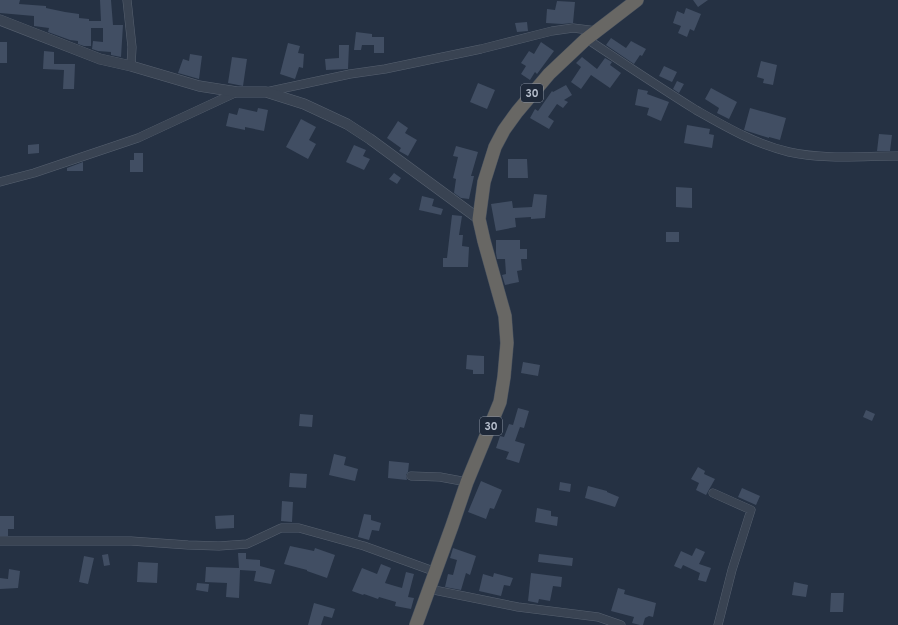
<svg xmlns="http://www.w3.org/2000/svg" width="898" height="625" viewBox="0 0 898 625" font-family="Overpass,sans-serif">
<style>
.building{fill:#414e63}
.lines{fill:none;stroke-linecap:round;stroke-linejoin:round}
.minor-casing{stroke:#576170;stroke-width:9}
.tertiary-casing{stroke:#576170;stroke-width:11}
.trunk-casing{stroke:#444e5d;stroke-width:14}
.minor{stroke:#394352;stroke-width:8}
.tertiary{stroke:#394352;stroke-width:10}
.trunk{stroke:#686764;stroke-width:13}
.labels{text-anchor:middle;stroke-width:3.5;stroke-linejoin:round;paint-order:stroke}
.shield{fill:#1e2838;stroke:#8891a0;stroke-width:1}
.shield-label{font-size:11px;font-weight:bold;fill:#b6becc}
</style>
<rect width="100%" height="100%" fill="#253143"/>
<path class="building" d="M0,0H20L19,4L46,6V8L65,12L79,14V18L89,19V21H101L100,0H111L113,25H123L121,57L111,55V52L98,51L92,49L93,41L103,42V28H91V46H84L78,44V41L70,40L48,32L49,28L34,26V16L0,13Z
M693,0H708L698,7Z
M557,1L575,2L573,23L562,24L546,23L547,9L555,10Z
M686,8L701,14L694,31L690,29L687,37L678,33L681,26L673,23L677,11L684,14Z
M527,22L528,31L517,32L515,23Z
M356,32L372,34V37H384V53H374V45H362L361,50H354Z
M611,38L626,48L631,41L646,49L642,56L640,55L634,64L606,45Z
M0,42H7V63H0Z
M541,42L554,51L537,74L535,72L530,80L521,74L526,66L521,63L529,51L534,54Z
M288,43L300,46L298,53L304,54L303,68L299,67L295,79L280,74Z
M339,45H349L348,69L326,70L325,59L339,58Z
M44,51L54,52V64H75L74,89H63L64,70L43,69Z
M190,54L202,56L199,79L178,73L183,59L189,61Z
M232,57L247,59L243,86L228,83Z
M582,57L597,69L605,58L612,62L610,65L621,73L610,88L591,75L581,89L571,82L581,67L576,63Z
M761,61L777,65L773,85L763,83L764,79L757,77Z
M664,66L677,72L672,82L659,76Z
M677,81L684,84L679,93L673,89Z
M478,83L495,90L487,109L470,102Z
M566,85L572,95L564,100L568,102L563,108L557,104L548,117L554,121L549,129L530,118L535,109L538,111L552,91L553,92Z
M711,88L737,102L729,119L717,113L719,108L705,99Z
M638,89L648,91L647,94L669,102L661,121L647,115L649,108L635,105Z
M239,108L257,112L258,108L268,110L264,131L245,127V130L226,126L229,113L237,115Z
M750,108L786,118L780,140L769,137V138L744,130Z
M301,119L316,127L309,140L316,144L308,159L286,147Z
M398,121L408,128L405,133L417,140L408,156L399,151L401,148L387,138Z
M687,125L710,129L709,134L714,135L712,148L684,143Z
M879,134L892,135L890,151H877Z
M39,144V153L28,154V145Z
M354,145L366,150L363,156L370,159L364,170L346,162Z
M456,146L478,152L471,176H474L469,199L461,198L454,193L456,179L453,178L458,157L453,156Z
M134,153H143V172H130V160H134Z
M508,159H527L528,178H508Z
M83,162V171H67V168Z
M394,173L401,178L397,184L389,179Z
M676,187L692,188V208L676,207Z
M534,194L547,195L545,218L531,219V217L515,218L516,227L496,231L491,204L512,201L513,208L532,207Z
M422,196L434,199L432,206L443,209L441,215L419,210Z
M452,215L462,216L459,235H463L462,246L469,247L468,267H443V258H447Z
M666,232H679V242H666Z
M496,240H520V249H527V259H521L522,270L517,271L519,282L505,285L502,275L506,274L505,259H497L496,253Z
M467,355L484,356V374H473V370L466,369Z
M523,362L540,365L538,376L521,373Z
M518,408L529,411L524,428L520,427L515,441L525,444L519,463L506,459L509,452L496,448L500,436L504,437L509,424L513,425Z
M866,410L875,414L872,421L863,417Z
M300,414L313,415L312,427L299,426Z
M334,454L346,457L344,465L358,469L355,481L329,475Z
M389,461L409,463L408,472L406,475L407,480L388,478Z
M698,467L705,471L704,474L715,479L706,495L696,490L699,483L691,479Z
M290,473L307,474L306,488L289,487Z
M481,481L502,490L494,509L490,508L486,519L468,512Z
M560,482L571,484L570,492L559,490Z
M588,486L607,491V492L619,497L615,507L585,498Z
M742,488L760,496L756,505L738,497Z
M282,501L293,502L292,522L281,521Z
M537,508L551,511V516L558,517L557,526L535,522Z
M364,514L371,515V520L381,523L379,531L372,530L369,540L358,537Z
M234,515V528L216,529L215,516Z
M0,516H14V529H8V536H0Z
M290,546L314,551L315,548L335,555L327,578L307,571V570L284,564Z
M453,548L476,556L470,575L466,573L461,590L445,587L448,574L453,575L457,560L450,558Z
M696,548L705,552L699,564L711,568L706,582L698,580L700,573L683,565L681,569L674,566L681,551L692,556Z
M238,553H246V559L260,560V566L275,570L271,584L254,581L256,571L240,570L239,598L226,597L227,583L205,582L206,567L239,568Z
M108,554L110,565L104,566L102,555Z
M539,554L573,558L572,566L538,562Z
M84,556L94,558L88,584L79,582Z
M138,562L158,563L157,583L137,582Z
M381,564L391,568L385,583L395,586L402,588L406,572L414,574L408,597L414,598L411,609L395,606L396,602L379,597L378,599L364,594L363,595L352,591L362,568L377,574Z
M9,569L20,571L18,588L0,589V578L8,579Z
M494,573L513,578L510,586L504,585L501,596L479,591L483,574L493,577Z
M531,573L562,577L561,587L553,586L550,601L539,599L538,603L528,601Z
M794,582L808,585L806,597L792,595Z
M197,583L209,584L208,592L196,590Z
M618,588L625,590L624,594L656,603L653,617L649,616L645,618L643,625H640L632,623L634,617L611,611Z
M831,593H844L843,612H830Z
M314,603L335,609L332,618L324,616L321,625H308Z"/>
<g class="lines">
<defs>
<path id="minor" d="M127,0L132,47L131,66
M587,39C623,63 659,87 696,110C726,127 755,144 789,152C825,160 862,156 898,156
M266,92L350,74L385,69L481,49L552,31L573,28L597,31
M0,182L34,173L138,138L237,92
M411,476L440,477L467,482
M713,493L751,510L732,570L718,625
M0,541H131L188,545L219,546L247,544L281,528H299L364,546L436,572
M429,589L518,607L598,617L621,625"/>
<path id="tertiary" d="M0,20L100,59L131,66L199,86L237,92H266L304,104L347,124L370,139L479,219"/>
<path id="trunk" d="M416,625L452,526L467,482L500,402L504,377L507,343L505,316L484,241L479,219L484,182L495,147L504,130L517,112L549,74L585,40L637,0"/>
</defs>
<use href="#minor" class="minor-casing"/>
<use href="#tertiary" class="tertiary-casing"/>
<use href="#trunk" class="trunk-casing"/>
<use href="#minor" class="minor"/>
<use href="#tertiary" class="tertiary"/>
<use href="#trunk" class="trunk"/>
</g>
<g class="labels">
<g class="shield">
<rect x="521" y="84" width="22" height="18" rx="3"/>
<rect x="480" y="417" width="22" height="18" rx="3"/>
</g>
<g class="shield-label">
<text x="532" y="97">30</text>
<text x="491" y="430">30</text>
</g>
</g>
</svg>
